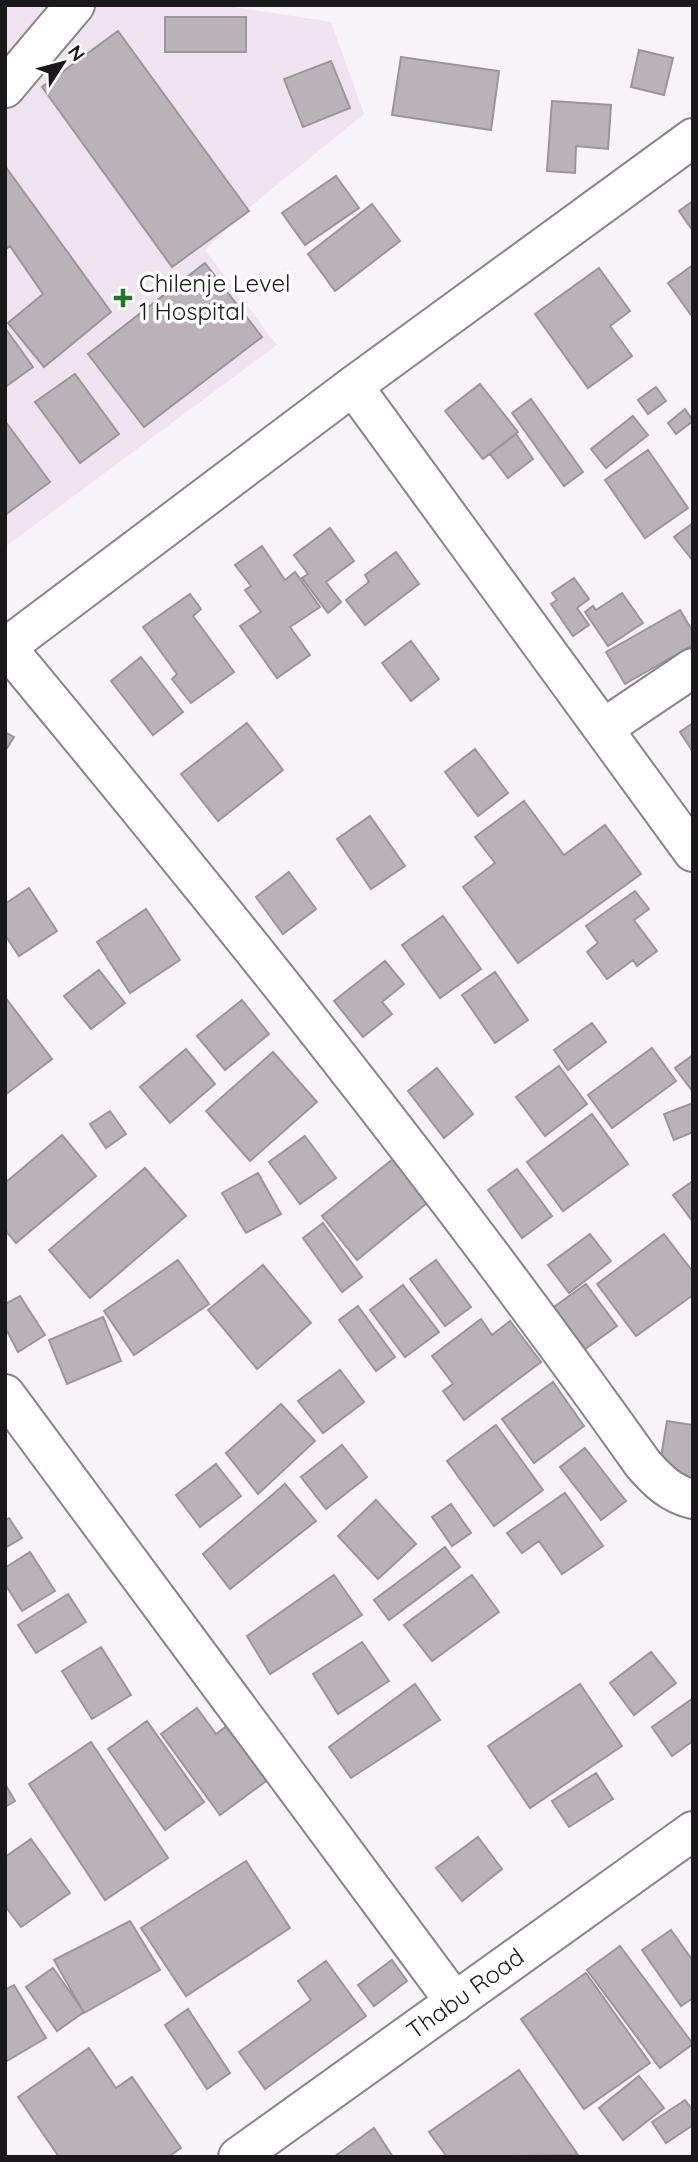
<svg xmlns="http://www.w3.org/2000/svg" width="698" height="2162" viewBox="0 0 698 2162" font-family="Quicksand,sans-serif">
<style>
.built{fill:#efe3ef}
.building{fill:#b9b3b9;stroke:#9b959b;stroke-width:2}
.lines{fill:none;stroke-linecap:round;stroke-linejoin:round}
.minor-casing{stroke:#89848a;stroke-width:42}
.minor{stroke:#fff;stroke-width:38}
.poi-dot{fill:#207826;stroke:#fff;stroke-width:2.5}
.labels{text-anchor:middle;stroke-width:7;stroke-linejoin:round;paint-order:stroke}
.poi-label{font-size:24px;fill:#1a181a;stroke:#fff;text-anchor:start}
.street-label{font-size:24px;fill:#1a181a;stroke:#fff}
</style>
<rect width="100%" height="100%" fill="#f8f2f9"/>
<path class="built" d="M5,5H221L331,22L364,114L251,206L205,250L277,345L5,547Z"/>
<path class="building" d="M165,17H246V52H165Z
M118,31L249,211L172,267L42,87Z
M639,50L673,58L664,95L631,87Z
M401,57L499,71L491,130L392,115Z
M331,61L350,108L303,127L284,79Z
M552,101L611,105L608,149L576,146L575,173L547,171Z
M5,166L111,312L44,367L8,323L43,294L10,246L5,250Z
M336,176L359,208L305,245L282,213Z
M693,201V231L679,211Z
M372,204L400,241L335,291L308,254Z
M205,263L262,337L144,427L88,354Z
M693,265V314L691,315L668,283Z
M599,268L630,311L610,326L632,356L588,388L535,314Z
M5,328L33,367L5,387Z
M75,374L119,434L80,463L35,402Z
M480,384L518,432L483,459L445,411Z
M656,387L666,401L648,414L638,400Z
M531,399L583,472L564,486L512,413Z
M685,409L693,421L676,434L668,423Z
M633,416L648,435L606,468L591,449Z
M5,421L50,482L5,515Z
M516,434L533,459L508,478L490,454Z
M648,450L688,508L645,538L605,480Z
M693,523V561L674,537Z
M330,528L354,561L326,582L341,602L328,613L302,578L308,574L294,555Z
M262,546L285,580L295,572L320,607L290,627L310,655L277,678L240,626L261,612L245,590L251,586L235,565Z
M396,552L419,584L365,625L346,600L369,582L365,575Z
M574,578L589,599L577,608L589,625L573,636L551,604L557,600L552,593Z
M622,593L643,623L608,646L585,612L593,606L596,610Z
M190,594L201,609L193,616L234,672L191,703L172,679L177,674L143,627Z
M680,610L693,632V645L625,684L606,652Z
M411,641L439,679L411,701L382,663Z
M141,657L183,712L153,735L111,681Z
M247,723L283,770L218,821L181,774Z
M693,723V752L680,732Z
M5,732L14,737L5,751Z
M475,749L508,793L478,816L445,772Z
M524,801L564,855L605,825L641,874L518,963L463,887L495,863L475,837Z
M370,816L405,866L371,889L337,839Z
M289,872L316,909L283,934L256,897Z
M29,888L57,931L19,956L5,935V904Z
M635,891L649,909L634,920L657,951L637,966L633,960L607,979L587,952L598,943L586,926Z
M146,909L180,960L130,993L97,942Z
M443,916L481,969L440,998L402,945Z
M385,961L404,984L382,1002L392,1014L363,1037L334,1001Z
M99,970L125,1003L91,1029L64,996Z
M495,972L528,1020L495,1043L462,995Z
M5,997L52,1059L5,1095Z
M242,1000L269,1034L225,1070L197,1036Z
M592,1023L606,1042L568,1070L554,1050Z
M652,1048L676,1081L612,1128L588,1095Z
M186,1049L215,1084L170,1123L140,1087Z
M273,1052L317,1102L250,1161L206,1111Z
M693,1055V1092L675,1068Z
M559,1066L587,1104L545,1136L516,1097Z
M437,1068L473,1114L444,1138L408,1091Z
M693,1103V1132L674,1140L664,1114Z
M110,1111L126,1134L106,1148L90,1124Z
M592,1114L628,1164L563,1211L527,1162Z
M62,1135L96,1176L16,1243L5,1230V1183Z
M305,1136L336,1178L300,1204L269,1162Z
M393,1159L427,1203L357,1260L322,1216Z
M145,1168L186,1216L90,1298L49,1250Z
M517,1169L552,1216L522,1238L488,1190Z
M258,1173L281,1214L246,1233L222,1193Z
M693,1181V1222L673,1195Z
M323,1223L362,1277L342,1292L303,1238Z
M590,1234L611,1261L569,1293L548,1265Z
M664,1234L693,1272V1295L636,1336L597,1284Z
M178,1260L209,1304L134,1355L104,1311Z
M436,1260L471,1307L445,1326L410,1279Z
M263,1265L311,1323L257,1369L208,1310Z
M586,1284L617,1326L585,1349L554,1307Z
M403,1285L439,1332L405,1357L370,1310Z
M20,1296L45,1335L18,1352L5,1327V1304Z
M358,1306L395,1357L376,1371L339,1320Z
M103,1317L121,1361L67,1384L49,1340Z
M481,1319L492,1335L510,1321L541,1362L464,1420L443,1391L453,1384L432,1356Z
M340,1370L364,1402L323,1433L298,1401Z
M553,1382L584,1426L534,1463L502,1419Z
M281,1404L315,1441L258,1494L226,1453Z
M667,1421L693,1425V1481L658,1475Z
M496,1425L543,1490L494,1526L447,1461Z
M342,1445L367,1477L326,1509L301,1477Z
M585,1448L626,1501L601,1520L560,1467Z
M216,1464L241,1496L200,1527L176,1495Z
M285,1484L316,1521L230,1589L203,1554Z
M565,1493L603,1546L562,1574L539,1541L522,1553L507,1533Z
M376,1500L416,1544L378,1579L338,1536Z
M451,1504L471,1533L452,1546L432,1517Z
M9,1518L22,1538L5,1548V1520Z
M445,1547L460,1567L389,1620L374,1600Z
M30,1552L55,1591L22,1611L5,1584V1568Z
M334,1575L362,1615L270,1674L247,1636Z
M472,1575L499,1612L432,1661L404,1625Z
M68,1594L86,1622L36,1653L18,1625Z
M362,1642L389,1681L338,1714L313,1674Z
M101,1647L131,1695L92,1719L62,1671Z
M651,1652L676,1683L634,1715L610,1683Z
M415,1684L440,1720L351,1778L329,1747Z
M580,1684L622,1746L530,1808L488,1746Z
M692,1699L693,1741L672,1756L652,1727Z
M197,1708L216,1734L228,1725L269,1779L220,1815L161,1734Z
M147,1721L204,1802L165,1830L108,1749Z
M91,1742L168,1858L105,1900L29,1784Z
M596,1773L613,1799L569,1827L552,1801Z
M5,1784L15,1801L5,1807Z
M478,1837L502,1869L462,1901L436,1868Z
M31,1839L70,1893L21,1927L5,1906V1857Z
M246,1861L290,1928L186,1996L141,1928Z
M130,1921L160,1970L84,2013L54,1960Z
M671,1930L693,1961V1998L681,2006L642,1950Z
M620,1946L693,2044L660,2068L587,1970Z
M392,1960L407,1981L374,2006L358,1985Z
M326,1961L366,2016L265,2089L239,2052L311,2000L298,1981Z
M53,1968L84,2012L57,2031L26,1987Z
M586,1973L650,2063L584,2109L521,2019Z
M14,1985L46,2038L5,2062V1990Z
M188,2009L230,2073L207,2089L165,2025Z
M89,2048L116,2088L132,2077L181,2148L168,2157H59L18,2097Z
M519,2070L578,2155L447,2157L429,2132Z
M639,2076L664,2108L623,2140L599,2108Z
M685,2100L693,2111V2125L666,2143L652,2122Z
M374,2128L393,2157H334Z"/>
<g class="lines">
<defs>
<g id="minor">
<path d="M5,88L75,5"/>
<path d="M353,386L693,852"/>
<path d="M6,647C227,913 443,1182 643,1464C658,1481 671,1494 693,1499"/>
<path d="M5,648L353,386L693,138"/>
<path d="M604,728L693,668"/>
<path d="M5,1394L455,2002"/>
<path id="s1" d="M238,2157L693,1831"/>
</g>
</defs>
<use href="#minor" class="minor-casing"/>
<use href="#minor" class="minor"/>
</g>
<path class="poi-dot" d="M119.5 287.5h7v7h7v7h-7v7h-7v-7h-7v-7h7z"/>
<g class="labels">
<g class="poi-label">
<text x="139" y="292">Chilenje Level<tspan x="139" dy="28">1 Hospital</tspan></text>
</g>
<g class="street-label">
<text dy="8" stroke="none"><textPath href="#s1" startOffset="280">Thabu Road</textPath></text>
</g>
</g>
<rect width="698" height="2162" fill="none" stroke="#1a181a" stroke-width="14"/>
<g transform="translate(63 63) rotate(54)" stroke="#ffffff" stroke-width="5" paint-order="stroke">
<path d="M0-5L12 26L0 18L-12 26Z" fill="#1a181a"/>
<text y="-10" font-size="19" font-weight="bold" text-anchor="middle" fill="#1a181a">N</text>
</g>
</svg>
